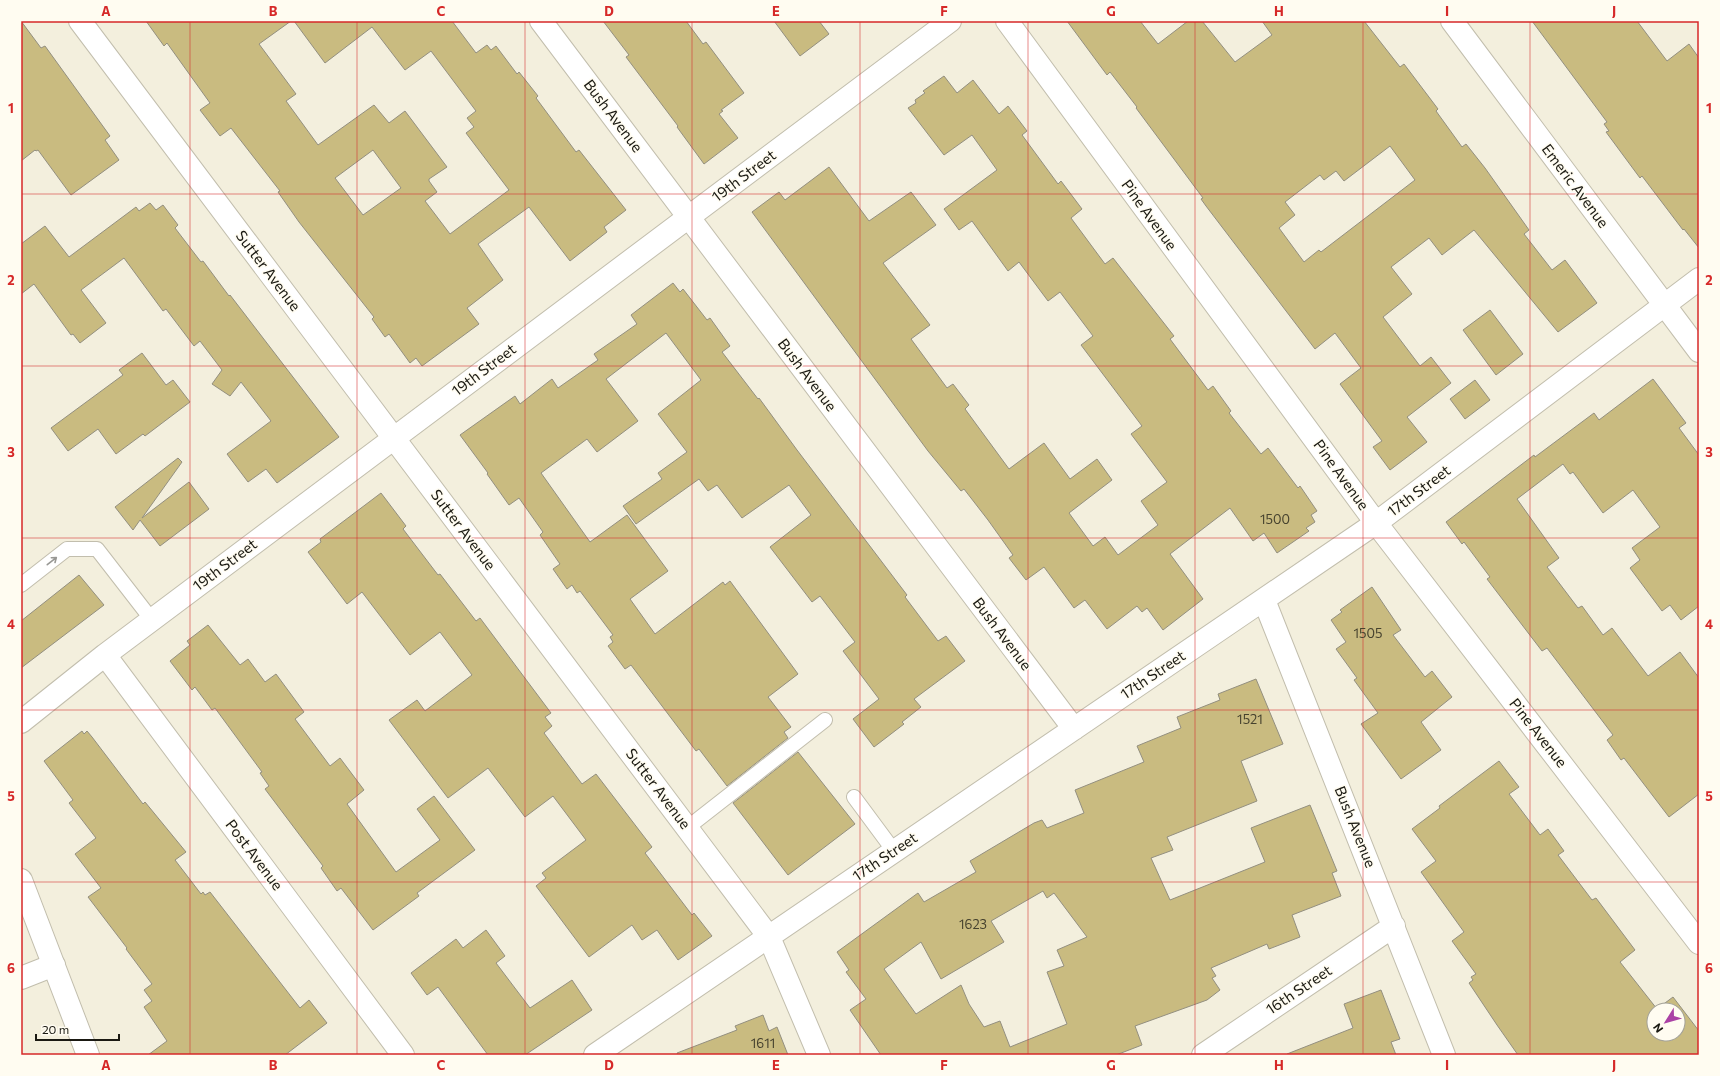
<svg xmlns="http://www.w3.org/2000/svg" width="1720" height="1076" viewBox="0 0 1720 1076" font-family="Commissioner,sans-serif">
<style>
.building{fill:#c9bb80;stroke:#938f7f;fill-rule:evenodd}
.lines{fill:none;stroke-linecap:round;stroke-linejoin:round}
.service-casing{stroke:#c2bead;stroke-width:16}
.minor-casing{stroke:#c2bead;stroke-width:24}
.tertiary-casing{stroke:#c2bead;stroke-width:24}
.service{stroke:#fff;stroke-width:14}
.minor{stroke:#fff;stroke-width:22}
.tertiary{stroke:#fff;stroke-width:22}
.oneway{stroke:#989894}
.grid{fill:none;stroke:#d62828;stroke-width:1;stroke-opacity:0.55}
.labels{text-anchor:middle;stroke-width:3;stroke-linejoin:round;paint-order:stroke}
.number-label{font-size:13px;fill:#46422e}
.street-label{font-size:15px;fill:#1a1912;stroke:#fffcf1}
.neatline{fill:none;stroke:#d62828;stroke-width:1.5}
.grid-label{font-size:13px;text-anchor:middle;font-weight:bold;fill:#d62828}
</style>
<rect width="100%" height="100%" fill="#f3efdd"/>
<path class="building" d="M21,21L41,48L45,46L110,136L105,140L119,160L71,195L38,150L36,151L35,150L21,161Z
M146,21H291L259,44L296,94L286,101L318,145L374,105L389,123L405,111L447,167L429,179V181L437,192L425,201L450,234L509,190L466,133L474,127L467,118L476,111L431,51L405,70L372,27L325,63L294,21H452L476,53L487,45L491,50L496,46L517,74L519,72L538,96L536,98L576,152L579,150L626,210L604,227L607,232L570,261L529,207L478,244L503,280L467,308L479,324L422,366L416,358L410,363L389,334L385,337L372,319L374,317L299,222L278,192L280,191L231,128L220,136L200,110L210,103L167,43L164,46ZM373,150L401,188L363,215L335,178Z
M603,21H686L703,44L706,42L744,93L721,110L723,111L719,114L738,138L704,164L677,127L678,126L626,57L629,55Z
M774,21H819L829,34L800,56Z
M1067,21H1140L1158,44L1188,21H1202L1235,62L1272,35L1262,21H1364L1400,67L1404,64L1438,109L1436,111L1462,147L1466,144L1485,168L1529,230L1524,234L1552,270L1565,260L1597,303L1558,332L1474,230L1442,255L1429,238L1391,267L1412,294L1383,317L1420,366L1431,357L1451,383L1407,417L1427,442L1390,470L1373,447L1382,441L1340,384L1361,368L1335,333L1315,349L1206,206L1201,199L1203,198L1136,108L1137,107L1110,72L1107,75ZM1390,146L1415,180L1321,252L1319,250L1304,262L1279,228L1295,215L1285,202L1320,175L1324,180L1336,171L1344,181Z
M1532,21H1637L1667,61L1689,44L1699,58V248L1684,229L1683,230L1642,176L1640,178L1606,132L1609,131L1604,124L1607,122Z
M944,76L957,93L973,80L999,114L1008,106L1027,131L1022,135L1058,184L1061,181L1082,209L1071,218L1105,264L1113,258L1174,336L1170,339L1208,390L1213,386L1231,411L1229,413L1261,454L1268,448L1298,488L1300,486L1317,511L1311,515L1315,522L1306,528L1309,531L1277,553L1264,533L1253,541L1230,508L1170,554L1203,599L1163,630L1147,608L1142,612L1137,606L1107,629L1085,600L1074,608L1044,567L1026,580L1009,558L1013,555L988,520L964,489L961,491L928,451L752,212L779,192L785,200L829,167L869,221L911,192L936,225L883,263L930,325L911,339L947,388L953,384L969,405L965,409L1009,469L1044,443L1070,479L1097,459L1112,480L1069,513L1093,546L1105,537L1118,555L1158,525L1141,501L1167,482L1131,434L1142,426L1081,345L1093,336L1060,292L1048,301L1019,262L1008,271L972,221L959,230L944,209L997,170L972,135L944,155L908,108L916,103L915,100L925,93L923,91Z
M150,203L156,210L163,205L178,225L175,228L201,262L203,261L229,296L230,295L339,437L277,483L266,469L248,482L227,454L271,421L241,382L230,396L212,384L222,370L200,341L194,346L166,309L163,311L124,258L81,290L106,323L80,343L73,334L71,335L34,284L21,294V244L45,226L69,257L136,207L139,211Z
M673,283L680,292L683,289L707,320L710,318L730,346L722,352L758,399L759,398L797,450L907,595L905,597L938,641L946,636L965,661L914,699L921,707L902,722L904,724L874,747L853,719L879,699L843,651L855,642L820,596L812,602L770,547L811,515L789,485L742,518L717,485L708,491L699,479L636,524L623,506L662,479L658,473L687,452L658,414L701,380L666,333L606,379L638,421L597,452L587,439L541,473L590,542L627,515L668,571L630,599L655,634L723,582L725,585L730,581L798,674L768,697L791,727L784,732L788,738L727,786L699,749L696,751L631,665L625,669L608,646L613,642L610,637L613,635L580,591L577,593L572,585L567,589L553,569L560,564L540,535L543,532L519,498L509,505L487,474L488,473L460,435L515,396L520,404L552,379L558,388L598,360L594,354L637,324L631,315Z
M1490,310L1523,354L1496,375L1463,330Z
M142,353L166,385L173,380L190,402L145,436L143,434L116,454L98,429L68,451L51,428L123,375L119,370Z
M1653,379L1686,423L1679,428L1699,455V606L1681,620L1670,605L1662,611L1630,568L1640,560L1632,548L1660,527L1633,490L1603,513L1573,472L1570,474L1563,464L1517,499L1559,558L1547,567L1578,608L1582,606L1603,635L1612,628L1648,676L1680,652L1699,678V794L1669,817L1624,758L1621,760L1607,740L1613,735L1547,648L1542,651L1487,579L1490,577L1464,542L1462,544L1446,522L1534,455L1535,457L1594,413L1599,420Z
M1475,380L1490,400L1465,419L1450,399Z
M178,458L182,462L142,518L189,482L209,509L160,546L140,520L133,530L115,507Z
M381,493L406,526L403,529L438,575L440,574L476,621L480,618L551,713L545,717L552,726L544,733L582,784L596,774L652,847L645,853L692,915L694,913L712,936L678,960L657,930L642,940L632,925L589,957L536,886L546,878L542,873L586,840L553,796L525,817L488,768L448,798L389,720L417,700L425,711L472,675L440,632L410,655L362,592L347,604L308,552L321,542L320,539Z
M79,575L104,605L21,668V621Z
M1372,587L1401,630L1393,635L1425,677L1432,671L1452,697L1421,722L1441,750L1401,779L1361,724L1378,713L1354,680L1357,678L1336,649L1346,642L1331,620L1342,612L1340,610Z
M208,625L240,665L248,659L265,682L276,674L304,712L295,719L330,766L340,758L364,790L347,804L396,872L440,840L417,809L434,796L475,850L417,893L419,896L373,930L341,888L337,891L321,868L323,866L265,789L269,786L260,773L262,772L215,708L212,710L195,687L192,690L170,661L190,645L187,641Z
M1256,679L1283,744L1241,761L1257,801L1167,837L1173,850L1151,858L1170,900L1265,862L1251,828L1310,805L1337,871L1332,873L1341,896L1292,915L1300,937L1269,949L1267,944L1211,968L1216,976L1212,978L1220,990L1207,1000L1135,1026L1142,1045L1116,1055H881L850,1010L866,999L846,972L849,970L837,952L918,893L924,902L976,872L970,861L1034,823L1042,820L1047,828L1084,813L1075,790L1144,762L1137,746L1181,728L1177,717L1220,700L1218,694ZM1043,891L1047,898L1054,893L1087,937L1057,950L1064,966L1047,972L1067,1024L1010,1047L1000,1021L984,1027L969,1004L961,985L916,1014L884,969L921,942L941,979L1004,942L991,921Z
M82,731L84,734L87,731L92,737L143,804L145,802L186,852L175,860L201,894L203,892L205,895L210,892L300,1008L309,1000L327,1023L285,1055H148L167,1041L144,1007L152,1001L144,990L152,984L126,949L127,948L88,897L101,888L75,854L96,838L69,803L73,800L44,761Z
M798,752L855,824L788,875L733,803Z
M1499,761L1519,787L1509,794L1540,835L1548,829L1564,851L1558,855L1592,900L1596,898L1635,950L1620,962L1657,1009L1673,997L1699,1031V1055H1518L1497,1025L1469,983L1473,980L1471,977L1476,974L1452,941L1464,932L1421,872L1436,861L1412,829L1440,808L1439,806ZM1654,1010H1678V1034H1654Z
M486,930L505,956L496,963L530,1008L572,980L592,1010L525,1055H488L438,987L427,995L411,973L456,939L463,948Z
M1381,990L1400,1039L1391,1042L1396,1055H1288L1287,1054L1353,1028L1344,1004Z
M763,1015L769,1031L777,1027L788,1055H678L677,1053L737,1030L735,1026Z"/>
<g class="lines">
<defs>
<path id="service" d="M21,585L67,549H97L152,620
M854,797L894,851
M687,828L825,720"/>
<path id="minor" d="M80,21L769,937L819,1055
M541,21L1074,729
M1007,21L1376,523L1699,943
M1452,21L1699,351
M1264,600L1444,1055
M105,655L403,1055
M21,722L105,655L950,21
M21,978L54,965
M595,1055L1376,523L1699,279
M1203,1055L1394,926"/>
<path id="tertiary" d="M21,880L88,1055"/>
</defs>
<use href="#service" class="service-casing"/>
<use href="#minor" class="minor-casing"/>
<use href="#tertiary" class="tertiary-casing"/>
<use href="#service" class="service"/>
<use href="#minor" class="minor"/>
<use href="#tertiary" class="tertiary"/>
</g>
<defs><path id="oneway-shaft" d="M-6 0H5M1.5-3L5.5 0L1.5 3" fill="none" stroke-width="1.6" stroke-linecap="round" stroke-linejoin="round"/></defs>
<use class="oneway" href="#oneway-shaft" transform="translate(52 561) rotate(-38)"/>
<path class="grid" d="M190,21V1055M357,21V1055M525,21V1055M692,21V1055M860,21V1055M1028,21V1055M1195,21V1055M1363,21V1055M1530,21V1055M21,194H1699M21,366H1699M21,538H1699M21,710H1699M21,882H1699"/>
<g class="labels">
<g class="number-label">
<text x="1275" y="524">1500</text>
<text x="1368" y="638">1505</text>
<text x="1250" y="724">1521</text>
<text x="973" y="929">1623</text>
<text x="763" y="1048">1611</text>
</g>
<g class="street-label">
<text transform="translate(613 116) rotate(53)" y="5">Bush Avenue</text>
<text transform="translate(744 176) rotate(-37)" y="5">19th Street</text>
<text transform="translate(1575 186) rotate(53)" y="5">Emeric Avenue</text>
<text transform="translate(1149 215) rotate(54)" y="5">Pine Avenue</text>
<text transform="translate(268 271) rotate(53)" y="5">Sutter Avenue</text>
<text transform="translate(484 370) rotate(-37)" y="5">19th Street</text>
<text transform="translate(807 375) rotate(53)" y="5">Bush Avenue</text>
<text transform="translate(1341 475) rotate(54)" y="5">Pine Avenue</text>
<text transform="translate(1419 491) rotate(-37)" y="5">17th Street</text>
<text transform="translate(463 530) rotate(53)" y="5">Sutter Avenue</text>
<text transform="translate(225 565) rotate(-37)" y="5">19th Street</text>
<text transform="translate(1002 634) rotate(53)" y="5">Bush Avenue</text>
<text transform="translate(1153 675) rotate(-34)" y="5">17th Street</text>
<text transform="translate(1538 733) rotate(52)" y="5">Pine Avenue</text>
<text transform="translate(658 789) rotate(53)" y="5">Sutter Avenue</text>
<text transform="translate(1355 827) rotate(68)" y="5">Bush Avenue</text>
<text transform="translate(254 855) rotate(53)" y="5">Post Avenue</text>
<text transform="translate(885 857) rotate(-34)" y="5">17th Street</text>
<text transform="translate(1299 990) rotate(-34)" y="5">16th Street</text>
</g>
</g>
<rect width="1720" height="1076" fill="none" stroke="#fffcf1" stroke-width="44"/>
<g transform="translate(1666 1022) rotate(233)"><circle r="19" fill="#fffcf1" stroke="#a3a198"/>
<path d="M0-3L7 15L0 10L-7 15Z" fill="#ab42a5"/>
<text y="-6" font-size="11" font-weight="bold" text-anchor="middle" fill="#1a1912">N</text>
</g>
<path d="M36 1034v6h83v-6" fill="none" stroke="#1a1912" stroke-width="2"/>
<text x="42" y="1034" font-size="12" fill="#1a1912" stroke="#fffcf1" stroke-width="3" paint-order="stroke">20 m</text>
<rect x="22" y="22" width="1676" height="1032" class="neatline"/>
<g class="grid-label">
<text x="106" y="16">A</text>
<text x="273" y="16">B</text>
<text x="441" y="16">C</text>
<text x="609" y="16">D</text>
<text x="776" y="16">E</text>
<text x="944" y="16">F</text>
<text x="1111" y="16">G</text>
<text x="1279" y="16">H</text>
<text x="1447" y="16">I</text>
<text x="1614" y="16">J</text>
<text x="11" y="113">1</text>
<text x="1709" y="113">1</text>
<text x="11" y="285">2</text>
<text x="1709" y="285">2</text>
<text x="11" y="457">3</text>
<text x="1709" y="457">3</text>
<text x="11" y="629">4</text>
<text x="1709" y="629">4</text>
<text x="11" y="801">5</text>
<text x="1709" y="801">5</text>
<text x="11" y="973">6</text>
<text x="1709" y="973">6</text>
<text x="106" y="1070">A</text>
<text x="273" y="1070">B</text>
<text x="441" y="1070">C</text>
<text x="609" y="1070">D</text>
<text x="776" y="1070">E</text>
<text x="944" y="1070">F</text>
<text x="1111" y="1070">G</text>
<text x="1279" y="1070">H</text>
<text x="1447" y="1070">I</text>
<text x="1614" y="1070">J</text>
</g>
</svg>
